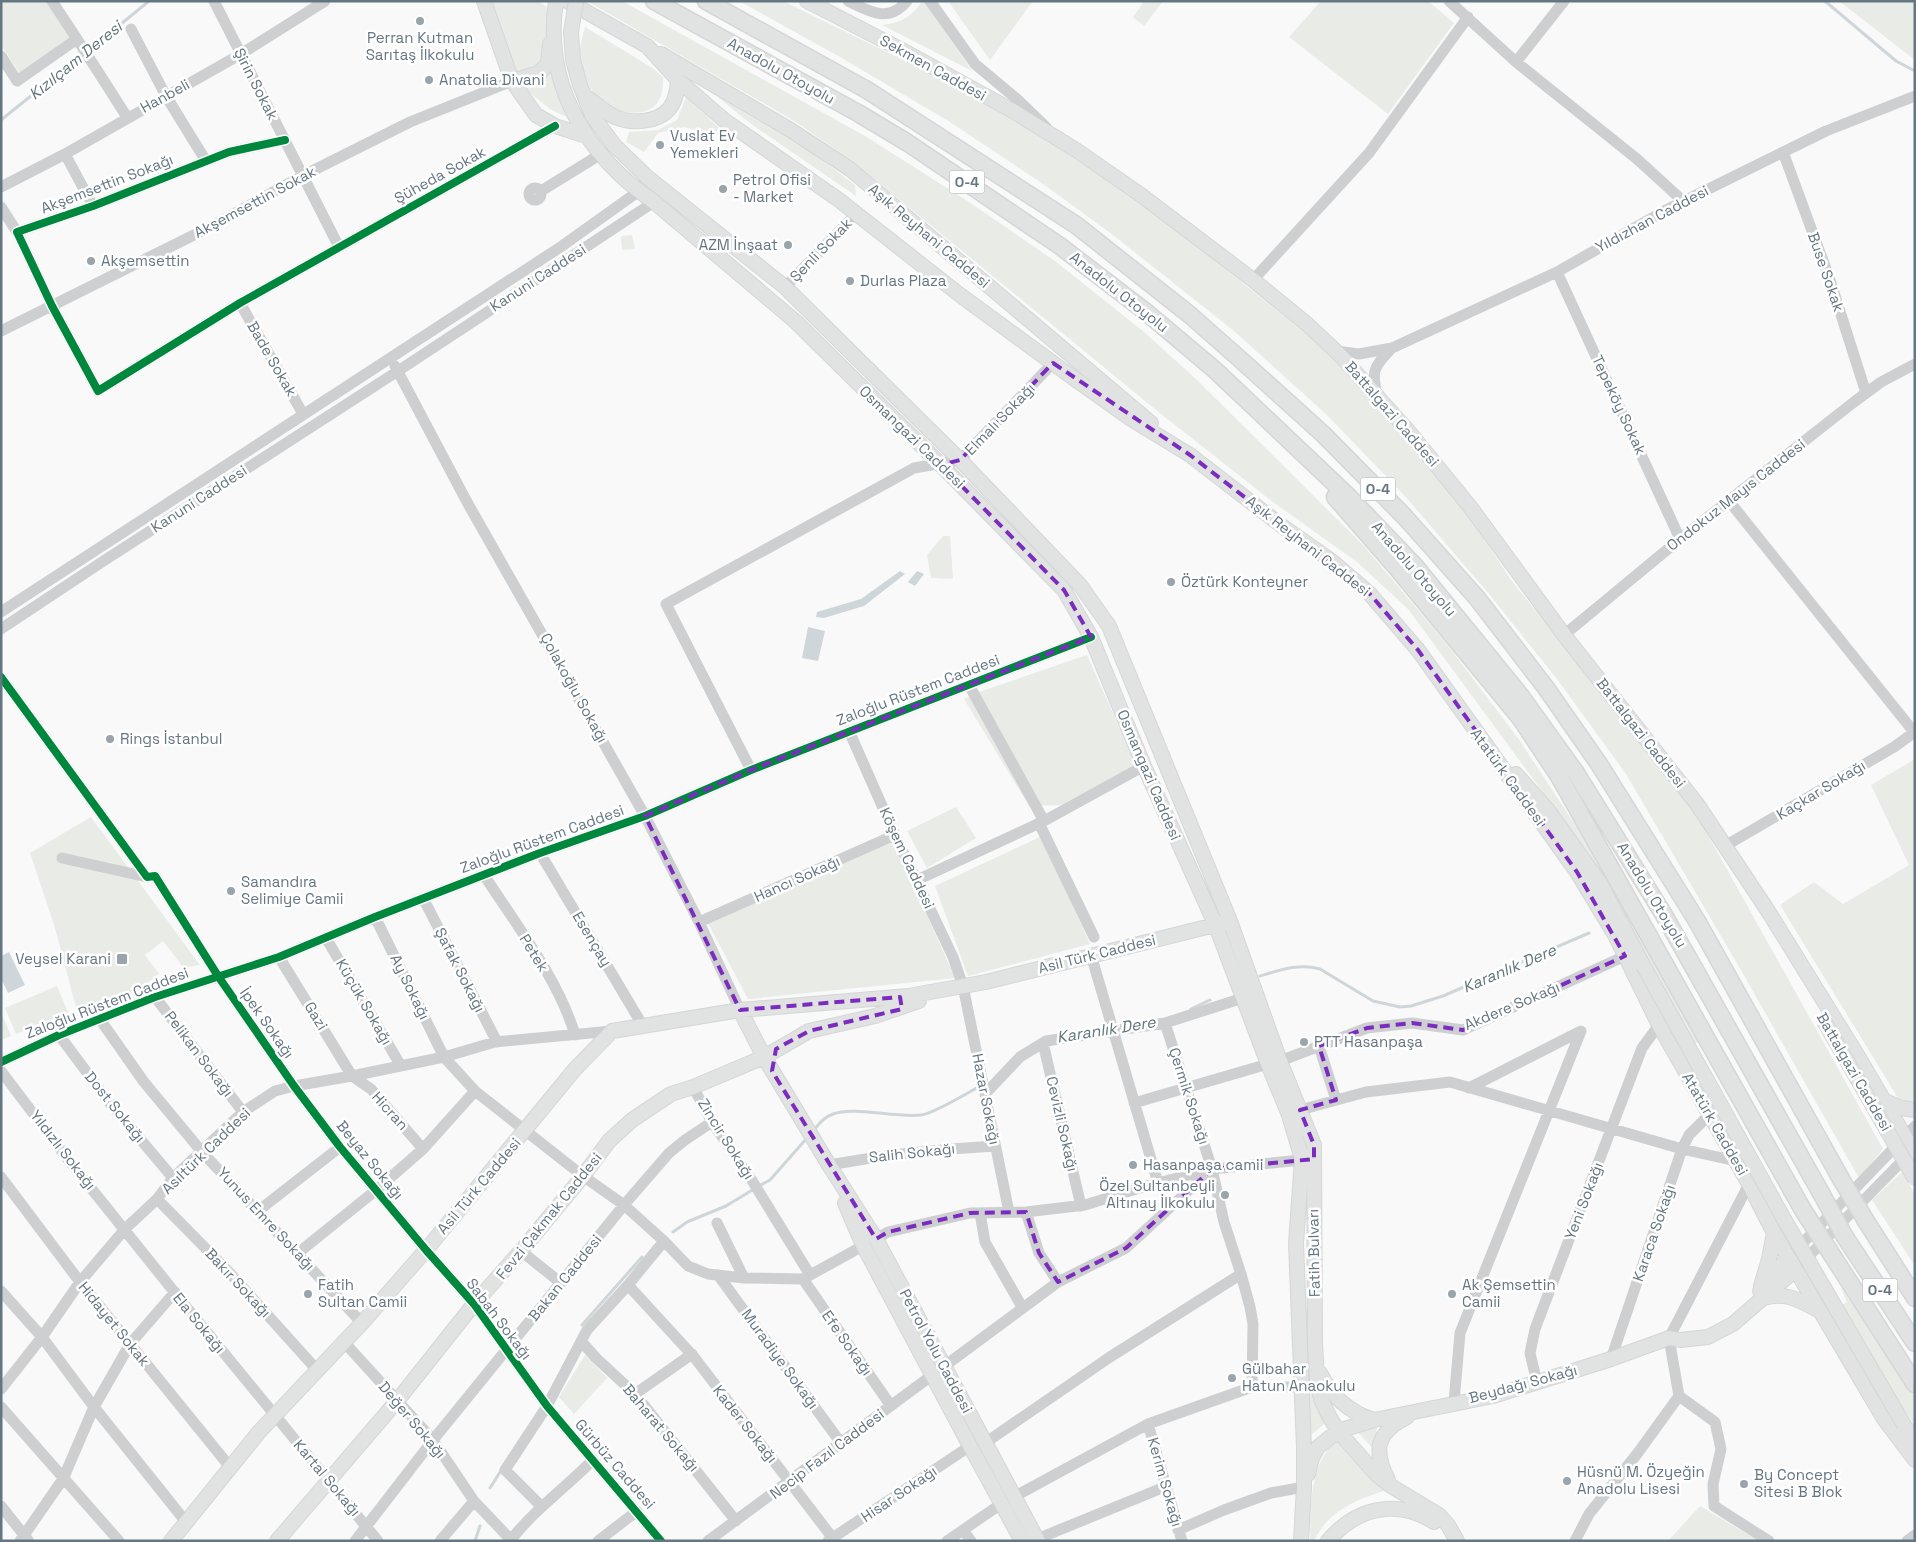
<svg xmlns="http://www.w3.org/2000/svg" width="1916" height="1542" viewBox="0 0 1916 1542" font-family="'Space Grotesk',sans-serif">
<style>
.green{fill:#e8ebe6}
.water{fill:#ced6d9}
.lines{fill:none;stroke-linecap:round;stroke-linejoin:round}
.stream{stroke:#ced6d9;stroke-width:3}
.major-casing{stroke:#d5d6d7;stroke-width:16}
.highway-casing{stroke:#d5d6d6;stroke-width:19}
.minor{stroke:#cecfd0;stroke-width:11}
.major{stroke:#e1e2e2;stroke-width:14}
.highway{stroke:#e1e2e2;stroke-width:16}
.major-bridge-casing{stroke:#d5d6d7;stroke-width:16;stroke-linecap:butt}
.highway-bridge-casing{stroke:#d5d6d6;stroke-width:19;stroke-linecap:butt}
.major-bridge{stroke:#e1e2e2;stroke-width:14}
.highway-bridge{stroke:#e1e2e2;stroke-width:16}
.cycleway-casing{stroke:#fff;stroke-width:11}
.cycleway{stroke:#00873e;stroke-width:8}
.marked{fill:none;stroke:#7b2cbf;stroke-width:4;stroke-dasharray:10 6;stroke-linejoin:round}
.poi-dot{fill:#99a4ac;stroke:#fff;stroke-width:2}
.labels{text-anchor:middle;stroke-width:5;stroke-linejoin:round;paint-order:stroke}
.shield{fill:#fff;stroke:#939fa8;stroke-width:1}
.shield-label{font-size:14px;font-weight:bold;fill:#657683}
.poi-label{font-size:15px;fill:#657683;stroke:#fff;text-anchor:start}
.street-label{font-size:15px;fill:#657683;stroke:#fff}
.water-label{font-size:16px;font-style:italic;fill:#60757c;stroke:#fff}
</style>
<rect width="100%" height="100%" fill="#f9f9f9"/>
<path class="green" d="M1,1H48L73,37L20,74L1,45Z
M492,1H538L547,7L548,55L538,69L518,74Z
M587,1H622L865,136L969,202L1055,261L1144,332L1197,380L1363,545L1445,642L1518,738L1599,861L1699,1041L1693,1045L1625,915L1595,863L1408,609L1357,562L1273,502L1156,410L855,163L796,122Z
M739,1H783L911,64L975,98L1032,131L1148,207L1325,349L1393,424L1464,510L1514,584L1658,762L1700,821L1883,1149L1859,1178L1738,965L1626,774L1557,679L1490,595L1404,495L1327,415L1234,331L1113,235L1046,186L950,122L840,57Z
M922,1H924L972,71L882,25C900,23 912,17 922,1Z
M948,1H1033L990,60Z
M1140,1H1163L1144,26L1133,17L1143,3Z
M1321,1H1428L1454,23L1388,114L1289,37Z
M1839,1H1915V60Z
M585,27L651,67L663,77C663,86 663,94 658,102C645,121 607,112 596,97C588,86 580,63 580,49C581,42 583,34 585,27Z
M551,71L566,117L550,109L524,88Z
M709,90L795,140L855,185L856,196L751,124Z
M686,97L731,139L684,127L658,133L644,152L626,142L629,132L658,130L677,120Z
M632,235L635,249L622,250L621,236Z
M943,536H950L953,579L931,578L927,555Z
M1087,655L1136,765L1061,805L1029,806L964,699L979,692Z
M1915,759V1101L1909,1103L1898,1098L1780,905L1814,882L1843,904L1909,865L1871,785Z
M956,807L976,838L927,868L907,831Z
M91,817L200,965L184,968L163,941L145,955L159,974L133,994L78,1015L55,928L30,853Z
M1042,836L1090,944L968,976L935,886Z
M894,842L955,978L748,999L708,923Z
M57,986L68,1012L16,1034L5,1008Z
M1,1012L11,1036L1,1040Z
M1902,1172L1915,1194V1266L1872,1200Z
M1840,1286L1915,1396V1425L1901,1406L1842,1305L1847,1302Z
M585,1355L607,1378L574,1414L559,1397Z
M1309,1373L1328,1421L1311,1435Z
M1379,1421L1372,1448L1356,1430Z
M1337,1440L1387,1490C1357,1499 1328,1511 1314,1541H1310C1311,1507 1309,1463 1337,1440Z
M1700,1506L1759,1541H1668Z"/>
<path class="water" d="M900,571L905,574L864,606L824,618L816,617L817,612L861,599Z
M917,571L924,574L915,586L908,582Z
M808,627L825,631L818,661L802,658Z
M9,952L25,985L8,993L1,978V956Z"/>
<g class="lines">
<path class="stream" d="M1825,1L1896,61L1915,71
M88,51L149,1
M1,120L83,54
M1260,976C1280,970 1299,963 1320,969L1373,1001L1400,1007L1411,1006L1443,996L1589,933
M1191,1009L1210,1000
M813,1131C819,1124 824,1117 833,1114C853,1106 895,1118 921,1115C932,1114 968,1093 980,1086
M759,1186L770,1180L807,1138
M673,1232L687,1222L726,1206L754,1189
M582,1325L642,1257
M490,1488L502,1469
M475,1541L480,1526"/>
<defs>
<path id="major" d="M484,1L512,81L536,115L555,126L586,136
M556,1C543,85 587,156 654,202L795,321L941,465L1064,590L1091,637L1144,766L1216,926L1268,1064L1289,1115L1302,1159L1296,1243L1304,1448V1487L1301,1541
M567,1L647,46L678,80L724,120L839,200L960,295L1072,377L1131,419L1190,455L1282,526L1333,562L1369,593L1418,650L1577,872L1615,935L1659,1025L1749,1184L1774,1233L1884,1419L1915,1460
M807,1L900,49L1013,111L1076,150L1141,195L1253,280L1308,325L1341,356L1410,433L1471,508L1564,635L1697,804L1768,911L1859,1058L1915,1154
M571,32L573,60L580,85L592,115L614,145L647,177L785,287L960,460L1080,585L1109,626L1230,921L1280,1061L1314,1145L1315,1343L1317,1379L1321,1399L1329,1416L1338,1431L1376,1474L1391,1486L1439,1515L1448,1525L1457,1541
M661,54L789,129L850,169L1151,423
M512,81L539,73L548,64L550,44
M586,97C595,103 605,112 615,117C631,124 657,123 669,109C676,101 677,90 678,80
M1516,774L1547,809L1600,883L1643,965
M740,1010L764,1057L829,1165L876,1239L1038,1541
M1883,1100L1901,1108L1915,1110
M845,1203L863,1245L970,1446L1022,1541
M1761,1286L1769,1259L1774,1233
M1760,1291L1788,1258
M1764,1298C1786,1291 1800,1301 1820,1311
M1320,1373C1333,1397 1348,1412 1374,1420
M1904,1425L1915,1440
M1308,1474L1312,1458L1318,1447L1338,1431L1374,1420L1493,1396L1611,1359L1669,1338L1680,1340L1708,1337L1733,1324L1795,1270
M1388,1480C1373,1450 1376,1433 1407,1417
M171,1541L259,1432L362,1323L426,1250L575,1069L612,1031L740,1010L908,996L986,982L1223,923
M277,1541L397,1401L474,1304L521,1251L583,1176L609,1141L632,1120L671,1094L693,1087L764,1057L809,1031L875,1016L919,1001
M1328,1541C1356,1508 1396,1498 1434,1522"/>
<path id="highway" d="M654,1L858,113L908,143L1060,246L1146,312L1215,370L1349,497L1415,566L1520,695L1576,773L1664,915L1821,1193
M706,1L867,90L1076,225L1190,315L1241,360L1323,434L1404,516L1477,598L1546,688L1599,764L1697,921L1841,1179
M1335,497L1396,567L1521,719L1560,778L1803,1210
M1866,1221L1915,1298
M1845,1237L1915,1343
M1832,1255L1915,1384"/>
</defs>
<use href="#major" class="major-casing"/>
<use href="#highway" class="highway-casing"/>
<path class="minor" d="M214,1L339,247
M848,1C869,11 888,24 907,1
M930,1L975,64L1018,100L1046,127
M1449,1L1516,62L1637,159L1683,201
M131,29L166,96L206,161
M77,39L127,117
M1,56L17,81L77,39L52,1
M1516,62L1564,1
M285,140L229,152L93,206L17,232L52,306L98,391L240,303L555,126
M1783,152L1829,277L1866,393
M65,154L93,206
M1,187L65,154L241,54L325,1
M529 194a6 6 0 1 1 12 0a6 6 0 1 1-12 0Z
M541,191L601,154
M1,207L17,232
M1557,272L1680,539
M1253,280L1369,153L1468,17
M785,287L856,214
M240,303L303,414
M1,331L212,226L302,176L410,122L512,81
M1336,351L1359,354L1392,348L1557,272L1666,210L1826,131L1915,96
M395,366L467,502L645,816L699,922L740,1010
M1378,397C1371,373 1373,367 1390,350
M1729,501L1914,732
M1,612L562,246L639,191
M1,629L105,560L398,371L654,202
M1564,635L1680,539L1854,402L1881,382L1915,364
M1,677L147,877L155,876L218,976L294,1086L340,1147L426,1250L474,1304L547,1406L661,1541
M969,685L1044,821L1144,766
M849,731L895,835L953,957L963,986L1009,1212
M751,770L666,604L914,468L960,460L1053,363
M1039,823L1094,937
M1725,846L1894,747L1915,732
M540,853L643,1026
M62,858L147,877
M484,875C515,923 559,980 575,1035
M917,880L1044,821
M423,898L497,1042
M375,917L444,1057L475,1091L583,1176L624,1205L664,1241L688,1266L708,1274L744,1278L803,1279
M699,922L895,835
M326,938L401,1066
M1091,955L1158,1183
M279,957L352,1076L371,1089L423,1149
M155,997L243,1112
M99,1018L144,1082L202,1152L362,1323
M1165,1023L1212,1169L1224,1222L1241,1274
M59,1035L109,1102L173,1178
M1043,1043L1081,1206
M1319,1046L1336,1100
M1280,1061L1367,1028L1412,1023L1463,1030L1625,956
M1,1062L59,1035L155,997L279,957L375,917L540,853L645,816L751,770L1091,637
M1,1071L70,1162L192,1314L378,1541
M693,1087L712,1122L753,1182L810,1275
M985,1094L1020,1057L1046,1041L1165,1023L1243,998
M1134,1103L1268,1064
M1300,1110L1366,1092L1450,1082L1682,1149L1736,1161
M829,1165C884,1155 939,1149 995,1146
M1,1177L80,1282L230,1467
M157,1199L227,1270L317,1370
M258,1211L340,1147
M1026,1212L1039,1253L1058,1282
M980,1213L985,1242L1022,1307
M717,1223L744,1278
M521,1251L561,1283
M1795,1251L1915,1126
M298,1253L375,1191L423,1149L475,1091
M1802,1263L1910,1153
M718,1275L841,1443
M803,1279L888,1232L970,1213L1026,1212L1085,1205L1146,1186L1212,1169L1311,1159
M803,1279L891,1406
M628,1285L694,1357L835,1541
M1,1291L42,1337L94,1407L186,1522
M581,1341L596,1358L635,1394L736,1521
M344,1342L433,1440L474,1501L512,1541
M1611,1359L1682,1149L1689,1135L1709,1115
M1537,1383L1530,1353L1535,1329L1642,1048L1659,1025
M1,1389L42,1337L80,1282L125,1229L157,1199L173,1178L243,1112L275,1091L294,1086L352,1076L444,1057L495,1042L612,1031
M635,1394L692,1354
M1679,1396L1715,1422L1721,1449L1713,1484L1714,1506L1769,1541
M1454,1402L1460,1333L1581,1031L1469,1088
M1,1407L119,1541
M1148,1424L1182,1541
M985,1443L1110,1357L1241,1274L1250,1307L1253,1324L1252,1387
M1,1506L28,1540
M541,1506L505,1470L547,1406L587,1330L628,1285L664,1241
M963,1530L971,1541
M1178,1530L1224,1510L1271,1493L1304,1487
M1037,1539L1167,1486
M20,1541L63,1479L94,1407L130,1344L175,1292
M355,1541L433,1440L624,1205L669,1153L685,1140L712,1122
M440,1541L474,1501
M510,1541C534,1510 565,1488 593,1460
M598,1541L637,1511
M708,1541L1058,1282L1126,1248L1212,1169
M828,1541L970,1446
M947,1541L1001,1504L1148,1424L1252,1387H1302
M1575,1541L1589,1514L1637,1454L1679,1396L1669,1338L1749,1184
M1907,1541L1915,1535"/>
<use href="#major" class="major"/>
<use href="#highway" class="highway"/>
<defs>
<path id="major-bridge" d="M571,32L576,1
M1643,965L1784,1219L1904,1425
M1824,1021L1915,1179"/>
<path id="highway-bridge" d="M1841,1179L1866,1221
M1821,1193L1845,1237
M1803,1210L1832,1255"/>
</defs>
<use href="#major-bridge" class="major-bridge-casing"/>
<use href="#highway-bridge" class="highway-bridge-casing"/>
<use href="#major-bridge" class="major-bridge"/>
<use href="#highway-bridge" class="highway-bridge"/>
<defs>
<path id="cycleway" d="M285,140L229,152L93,206L17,232L52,306L98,391L240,303L555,126
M1,677L147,877L155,876L218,976L294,1086L340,1147L426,1250L474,1304L547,1406L661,1541
M1,1062L59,1035L155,997L279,957L375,917L540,853L645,816L751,770L1091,637"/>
</defs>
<use href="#cycleway" class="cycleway-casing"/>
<use href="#cycleway" class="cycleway"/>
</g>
<path class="marked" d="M1053,363L1190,455L1369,593L1418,650L1577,872L1625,956L1463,1030L1412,1023L1367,1028L1319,1046L1336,1100L1300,1110L1314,1145V1159L1212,1169L1126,1248L1058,1282L1039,1253L1026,1212L970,1213L888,1232L876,1239L772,1071L776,1049L809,1031L902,1009L900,997L740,1010L645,816L751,770L1091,637L1064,590L941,465L960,460Z"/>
<g class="poi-dot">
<circle cx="420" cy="21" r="5"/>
<circle cx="429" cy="80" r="5"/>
<circle cx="660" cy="145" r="5"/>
<circle cx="723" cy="189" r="5"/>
<circle cx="788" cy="245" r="5"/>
<circle cx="91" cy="261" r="5"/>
<circle cx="850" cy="281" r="5"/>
<circle cx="1171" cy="582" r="5"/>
<circle cx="110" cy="739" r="5"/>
<circle cx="231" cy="891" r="5"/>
<rect x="116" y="953" width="12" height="12" rx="2.5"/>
<circle cx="1304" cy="1042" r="5"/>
<circle cx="1133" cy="1165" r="5"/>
<circle cx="1225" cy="1195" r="5"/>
<circle cx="308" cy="1294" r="5"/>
<circle cx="1452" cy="1294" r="5"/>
<circle cx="1232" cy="1378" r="5"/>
<circle cx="1567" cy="1481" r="5"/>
<circle cx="1744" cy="1484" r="5"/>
</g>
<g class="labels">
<g class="shield">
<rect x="949.5" y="170.5" width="35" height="23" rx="4"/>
<rect x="1360.5" y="477.5" width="35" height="23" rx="4"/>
<rect x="1862.5" y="1278.5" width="35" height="23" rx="4"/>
</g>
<g class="shield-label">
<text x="967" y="187">O-4</text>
<text x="1378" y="494">O-4</text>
<text x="1880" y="1295">O-4</text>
</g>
<g class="poi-label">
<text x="420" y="43" text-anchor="middle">Perran Kutman<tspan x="420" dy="17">Sarıtaş İlkokulu</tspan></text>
<text x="439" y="85">Anatolia Divani</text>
<text x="670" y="141">Vuslat Ev<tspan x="670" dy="17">Yemekleri</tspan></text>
<text x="733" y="185">Petrol Ofisi<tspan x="733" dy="17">- Market</tspan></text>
<text x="778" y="250" text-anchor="end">AZM İnşaat</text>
<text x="101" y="266">Akşemsettin</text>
<text x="860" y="286">Durlas Plaza</text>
<text x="1181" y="587">Öztürk Konteyner</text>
<text x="120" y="744">Rings İstanbul</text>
<text x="241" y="887">Samandıra<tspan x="241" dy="17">Selimiye Camii</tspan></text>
<text x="111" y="964" text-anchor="end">Veysel Karani</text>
<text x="1314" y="1047">PTT Hasanpaşa</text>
<text x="1143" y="1170">Hasanpaşa camii</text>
<text x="1215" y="1191" text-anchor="end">Özel Sultanbeyli<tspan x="1215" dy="17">Altınay İlkokulu</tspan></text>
<text x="318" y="1290">Fatih<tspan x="318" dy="17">Sultan Camii</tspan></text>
<text x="1462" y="1290">Ak Şemsettin<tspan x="1462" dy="17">Camii</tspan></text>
<text x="1242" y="1374">Gülbahar<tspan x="1242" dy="17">Hatun Anaokulu</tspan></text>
<text x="1577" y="1477">Hüsnü M. Özyeğin<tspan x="1577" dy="17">Anadolu Lisesi</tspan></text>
<text x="1754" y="1480">By Concept<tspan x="1754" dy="17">Sitesi B Blok</tspan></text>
</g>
<g class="street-label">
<text transform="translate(933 68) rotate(29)" y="5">Sekmen Caddesi</text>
<text transform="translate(781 71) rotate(29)" y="5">Anadolu Otoyolu</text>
<text transform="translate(256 84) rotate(63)" y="5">Şirin Sokak</text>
<text transform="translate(165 96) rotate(-29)" y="5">Hanbeli</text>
<text transform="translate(440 175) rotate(-29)" y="5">Şüheda Sokak</text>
<text transform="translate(107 184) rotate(-21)" y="5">Akşemsettin Sokağı</text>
<text transform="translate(255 202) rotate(-28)" y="5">Akşemsettin Sokak</text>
<text transform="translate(1652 219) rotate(-28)" y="5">Yıldızhan Caddesi</text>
<text transform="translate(929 236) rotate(40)" y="5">Aşık Reyhani Caddesi</text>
<text transform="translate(821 250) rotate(-46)" y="5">Şenli Sokak</text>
<text transform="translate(1826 272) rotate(71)" y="5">Buse Sokak</text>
<text transform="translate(538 278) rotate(-33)" y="5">Kanuni Caddesi</text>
<text transform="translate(1119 292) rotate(38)" y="5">Anadolu Otoyolu</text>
<text transform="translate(272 359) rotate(60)" y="5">Bade Sokak</text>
<text transform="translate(1619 405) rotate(65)" y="5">Tepeköy Sokak</text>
<text transform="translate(1392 414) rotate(49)" y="5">Battalgazi Caddesi</text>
<text transform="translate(1000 419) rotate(-46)" y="5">Elmalı Sokağı</text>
<text transform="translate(912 437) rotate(44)" y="5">Osmangazi Caddesi</text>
<text transform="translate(1736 495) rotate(-38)" y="5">Ondokuz Mayıs Caddesi</text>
<text transform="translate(199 499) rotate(-33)" y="5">Kanuni Caddesi</text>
<text transform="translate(1308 546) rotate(38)" y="5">Aşık Reyhani Caddesi</text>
<text transform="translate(1414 569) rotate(49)" y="5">Anadolu Otoyolu</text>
<text transform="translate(574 688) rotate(61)" y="5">Çolakoğlu Sokağı</text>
<text transform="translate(918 690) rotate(-21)" y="5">Zaloğlu Rüstem Caddesi</text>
<text transform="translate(1641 733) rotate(52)" y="5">Battalgazi Caddesi</text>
<text transform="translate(1149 775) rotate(67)" y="5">Osmangazi Caddesi</text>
<text transform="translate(1508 777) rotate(54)" y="5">Atatürk Caddesi</text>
<text transform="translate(1821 790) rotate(-31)" y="5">Kaçkar Sokağı</text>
<text transform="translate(542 839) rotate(-20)" y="5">Zaloğlu Rüstem Caddesi</text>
<text transform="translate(907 858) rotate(65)" y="5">Köşem Caddesi</text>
<text transform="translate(797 879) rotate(-24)" y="5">Hancı Sokağı</text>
<text transform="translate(1652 895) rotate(59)" y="5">Anadolu Otoyolu</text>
<text transform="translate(592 939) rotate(59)" y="5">Esençay</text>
<text transform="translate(534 953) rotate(58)" y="5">Petek</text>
<text transform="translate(1097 954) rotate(-14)" y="5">Asil Türk Caddesi</text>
<text transform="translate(460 970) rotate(63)" y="5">Şafak Sokağı</text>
<text transform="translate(410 987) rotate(64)" y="5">Ay Sokağı</text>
<text transform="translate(364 1002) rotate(60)" y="5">Küçük Sokağı</text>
<text transform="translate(107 1003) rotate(-21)" y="5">Zaloğlu Rüstem Caddesi</text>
<text transform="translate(1512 1006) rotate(-23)" y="5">Akdere Sokağı</text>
<text transform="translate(316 1016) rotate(59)" y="5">Gazi</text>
<text transform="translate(267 1023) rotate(55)" y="5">İpek Sokağı</text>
<text transform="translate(199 1054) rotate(53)" y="5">Pelikan Sokağı</text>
<text transform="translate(1854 1072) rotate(60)" y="5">Battalgazi Caddesi</text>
<text transform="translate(1189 1096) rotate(72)" y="5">Çermik Sokağı</text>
<text transform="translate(986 1099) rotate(79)" y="5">Hazar Sokağı</text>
<text transform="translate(115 1107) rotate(51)" y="5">Dost Sokağı</text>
<text transform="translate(390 1111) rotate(48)" y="5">Hicran</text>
<text transform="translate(1062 1124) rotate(77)" y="5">Cevizli Sokağı</text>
<text transform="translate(1715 1124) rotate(60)" y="5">Atatürk Caddesi</text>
<text transform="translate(726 1139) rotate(58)" y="5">Zincir Sokağı</text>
<text transform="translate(63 1150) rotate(52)" y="5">Yıldızlı Sokağı</text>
<text transform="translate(206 1151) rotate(-44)" y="5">Asıltürk Caddesi</text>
<text transform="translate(912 1153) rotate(-6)" y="5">Salih Sokağı</text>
<text transform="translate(370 1160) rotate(51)" y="5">Beyaz Sokağı</text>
<text transform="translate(479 1186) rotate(-50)" y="5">Asil Türk Caddesi</text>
<text transform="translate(1584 1201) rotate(-69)" y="5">Yeni Sokağı</text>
<text transform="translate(549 1216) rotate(-51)" y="5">Fevzi Çakmak Caddesi</text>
<text transform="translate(266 1219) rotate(47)" y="5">Yunus Emre Sokağı</text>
<text transform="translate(1654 1233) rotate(-71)" y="5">Karaca Sokağı</text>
<text transform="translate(1314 1253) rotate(-91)" y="5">Fatih Bulvarı</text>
<text transform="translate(565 1278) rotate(-51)" y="5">Bakan Caddesi</text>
<text transform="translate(238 1283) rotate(47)" y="5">Bakır Sokağı</text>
<text transform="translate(499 1319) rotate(53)" y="5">Sabah Sokağı</text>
<text transform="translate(199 1323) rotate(51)" y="5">Ela Sokağı</text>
<text transform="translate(114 1324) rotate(51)" y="5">Hidayet Sokak</text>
<text transform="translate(847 1343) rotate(55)" y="5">Efe Sokağı</text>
<text transform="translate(936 1351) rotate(62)" y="5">Petrol Yolu Caddesi</text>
<text transform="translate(780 1359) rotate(54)" y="5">Muradiye Sokağı</text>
<text transform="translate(1523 1384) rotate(-15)" y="5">Beydağı Sokağı</text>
<text transform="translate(412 1420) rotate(50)" y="5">Değer Sokağı</text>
<text transform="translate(745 1424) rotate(52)" y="5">Kader Sokağı</text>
<text transform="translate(661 1428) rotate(50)" y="5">Baharat Sokağı</text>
<text transform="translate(827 1454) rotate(-37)" y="5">Necip Fazıl Caddesi</text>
<text transform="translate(615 1464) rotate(49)" y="5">Gürbüz Caddesi</text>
<text transform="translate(327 1478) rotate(50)" y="5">Kartal Sokağı</text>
<text transform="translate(1165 1482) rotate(74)" y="5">Kerim Sokağı</text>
<text transform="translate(899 1494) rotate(-34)" y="5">Hisar Sokağı</text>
</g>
<g class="water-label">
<text transform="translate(75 60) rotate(-39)" y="6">Kızılçam Deresi</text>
<text transform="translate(1509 968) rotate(-23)" y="6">Karanlık Dere</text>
<text transform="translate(1106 1029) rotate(-9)" y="6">Karanlık Dere</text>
</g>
</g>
<rect width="1916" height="1542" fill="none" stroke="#657683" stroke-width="5"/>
</svg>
